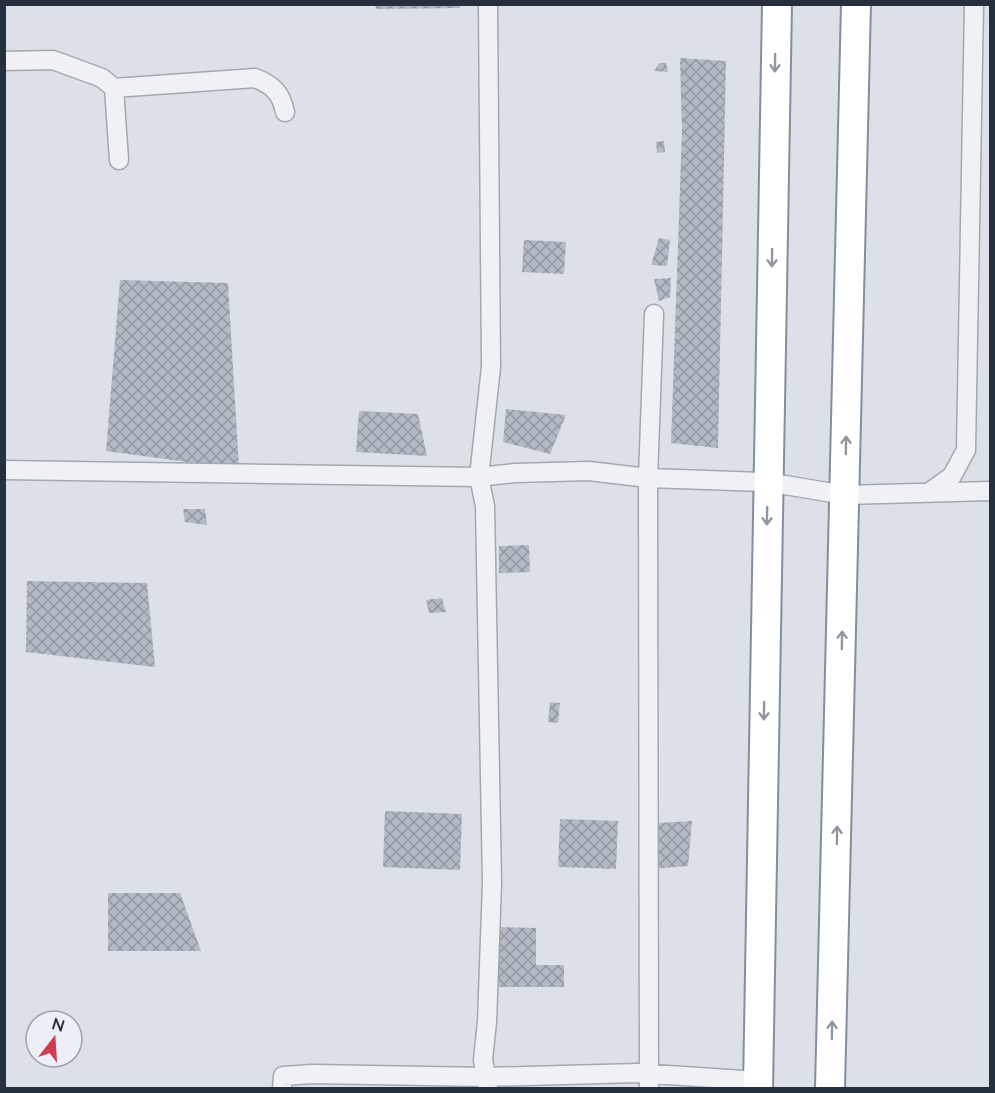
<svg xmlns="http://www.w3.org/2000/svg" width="995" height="1093" viewBox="0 0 995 1093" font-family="Lato,sans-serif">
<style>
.building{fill:url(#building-cross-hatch)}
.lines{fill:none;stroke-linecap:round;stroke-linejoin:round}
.minor-casing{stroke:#a2a8b1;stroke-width:21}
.trunk-casing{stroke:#838e9e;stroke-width:32}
.minor{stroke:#eff1f5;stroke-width:18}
.trunk{stroke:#fff;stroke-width:28}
.oneway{stroke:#92979e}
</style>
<defs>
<pattern id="building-cross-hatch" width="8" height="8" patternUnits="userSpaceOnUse" patternTransform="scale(1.5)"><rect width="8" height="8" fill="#b3bac4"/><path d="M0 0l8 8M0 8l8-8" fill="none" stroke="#9198a1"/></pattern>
</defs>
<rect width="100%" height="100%" fill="#dce1e7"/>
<path class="building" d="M375,4H460V8L376,9Z
M680,58L726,61L718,448L671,443L682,131Z
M659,63H666L668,72L654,71Z
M664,141L665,152L657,153L656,142Z
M659,238L670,240L667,266L651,265Z
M524,240L566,242L564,274L522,272Z
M671,278L670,297L659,301L654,279Z
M120,280L228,283L239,469L106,451Z
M506,409L566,415L550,454L503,442Z
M359,411L418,414L427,456L356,452Z
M183,509H205L207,525L185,522Z
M529,545L530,572L499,573V546Z
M27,581L147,583L155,667L26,652Z
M442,598L446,612L429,613L426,600Z
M550,702L560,703L558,723L548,722Z
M385,811L462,814L460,870L383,867Z
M560,819L618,821L616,869L558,867Z
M692,821L688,866L651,869L657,823Z
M108,893H180L201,951H108Z
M499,927L536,928V965H564V987H499Z"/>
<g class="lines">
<defs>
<path id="minor" d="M4,61L53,60L102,78L114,88L255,78C273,85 281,93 285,112
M114,88L119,160
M4,470L479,477L515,473L589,471L648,478L767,482L845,495L990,491
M931,491L952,476L966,450L974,4
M282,1088L283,1076L312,1074L486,1077L638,1073L758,1081
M488,1088L483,1060L487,1022L492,883L485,506L479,477L491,367L488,4
M649,1088L648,478L654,314"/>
<path id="trunk" d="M758,1088L777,4
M830,1088L856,4"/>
</defs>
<use href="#minor" class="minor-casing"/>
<use href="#trunk" class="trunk-casing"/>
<use href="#minor" class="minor"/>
<use href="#trunk" class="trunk"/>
</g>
<defs><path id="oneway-shaft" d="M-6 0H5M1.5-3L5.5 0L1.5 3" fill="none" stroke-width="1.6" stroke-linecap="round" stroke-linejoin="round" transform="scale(1.5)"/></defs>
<g class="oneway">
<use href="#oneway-shaft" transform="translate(775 63) rotate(91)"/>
<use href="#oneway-shaft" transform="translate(772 258) rotate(91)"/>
<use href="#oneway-shaft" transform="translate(846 445) rotate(-89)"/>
<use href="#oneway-shaft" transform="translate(767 516) rotate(91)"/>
<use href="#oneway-shaft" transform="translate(842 640) rotate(-89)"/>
<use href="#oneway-shaft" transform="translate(764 711) rotate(91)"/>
<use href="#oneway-shaft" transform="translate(837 835) rotate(-89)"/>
<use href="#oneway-shaft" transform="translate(832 1030) rotate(-89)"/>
</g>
<rect width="995" height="1093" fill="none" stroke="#262f3e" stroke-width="12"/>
<g transform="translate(54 1039) rotate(17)"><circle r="28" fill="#eceff5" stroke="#9da2ac" stroke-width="1.5"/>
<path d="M0-4.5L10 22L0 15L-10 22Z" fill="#d13c53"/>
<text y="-9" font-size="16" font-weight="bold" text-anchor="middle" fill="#262f3e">N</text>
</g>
</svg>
